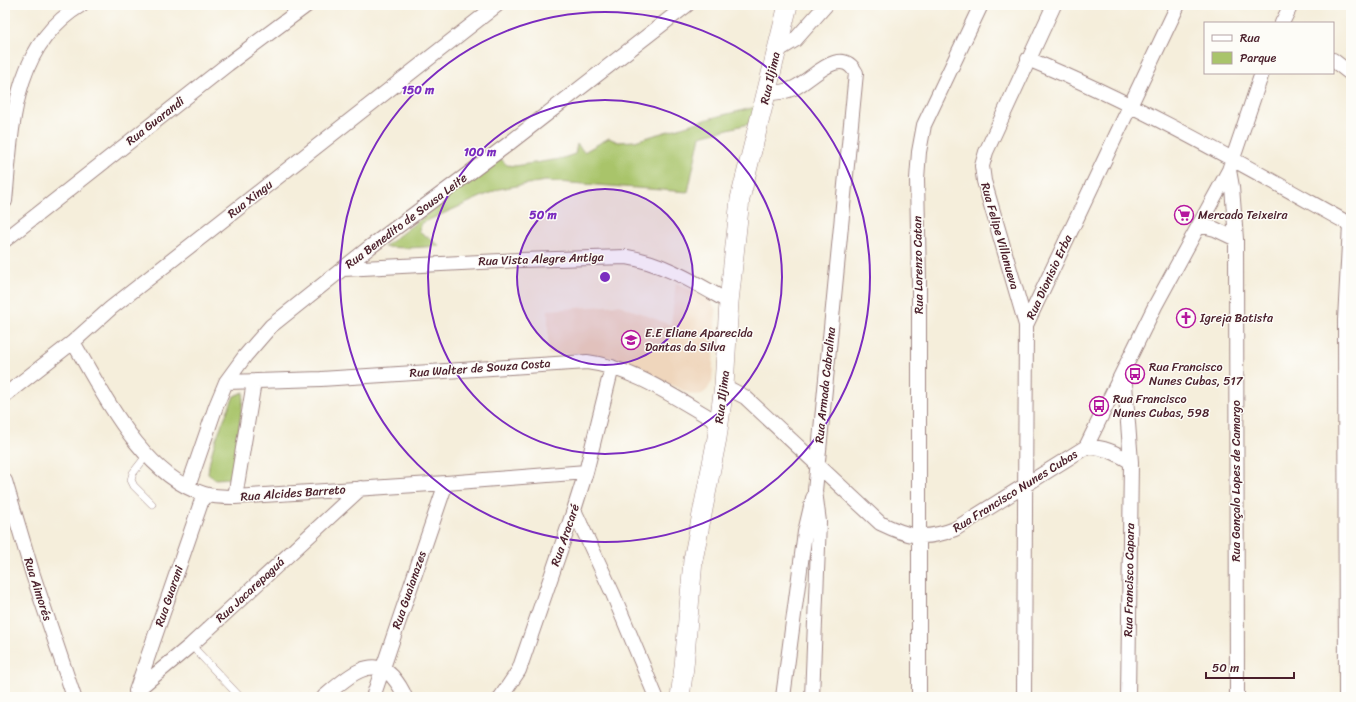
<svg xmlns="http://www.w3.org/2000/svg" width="1356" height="702" viewBox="0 0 1356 702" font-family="Sriracha,sans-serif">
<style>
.built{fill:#efd6bc}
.green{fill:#a9c46b;stroke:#7a724b}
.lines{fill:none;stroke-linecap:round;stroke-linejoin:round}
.lane-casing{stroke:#a08683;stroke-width:8}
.street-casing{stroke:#a08683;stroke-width:16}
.secondary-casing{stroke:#a08683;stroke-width:20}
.lane{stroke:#fff;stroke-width:7}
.street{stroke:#fff;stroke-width:14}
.secondary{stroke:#fff;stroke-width:19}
.ring{fill:none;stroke:#7b2cbf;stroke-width:2}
.labels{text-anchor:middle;stroke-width:3;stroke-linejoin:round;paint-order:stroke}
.street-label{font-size:12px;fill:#4a1f2b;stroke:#fdfcf7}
.poi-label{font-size:12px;fill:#4a1f2b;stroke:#fdfcf7;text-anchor:start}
.centre{fill:#7b2cbf;stroke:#fdfcf7;stroke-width:2}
.ring-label{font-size:12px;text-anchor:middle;font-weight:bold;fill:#7b2cbf;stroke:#fdfcf7;stroke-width:3;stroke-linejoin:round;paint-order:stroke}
</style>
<rect width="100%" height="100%" fill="#fdfcf7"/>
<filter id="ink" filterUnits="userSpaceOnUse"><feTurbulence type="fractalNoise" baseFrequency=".025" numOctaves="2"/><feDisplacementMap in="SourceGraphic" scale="8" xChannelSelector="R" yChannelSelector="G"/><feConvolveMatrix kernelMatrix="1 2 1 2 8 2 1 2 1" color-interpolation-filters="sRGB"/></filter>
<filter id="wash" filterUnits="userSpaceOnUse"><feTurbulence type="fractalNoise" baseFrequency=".012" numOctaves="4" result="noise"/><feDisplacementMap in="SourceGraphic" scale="16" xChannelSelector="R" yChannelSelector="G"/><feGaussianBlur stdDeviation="0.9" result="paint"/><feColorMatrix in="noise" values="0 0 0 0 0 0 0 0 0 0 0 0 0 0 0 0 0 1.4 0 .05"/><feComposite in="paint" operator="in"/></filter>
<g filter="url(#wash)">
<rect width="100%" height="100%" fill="#f5eedb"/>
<path class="built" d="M676,283L711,300L716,310L712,382L707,390L702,394L694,395L684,391L625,362L609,357L590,354H548V310L619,305L671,325Z"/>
<path class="green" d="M756,107L752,123L700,136L688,192L545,181L499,189L422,223L419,231L440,246L408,248L384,247L500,158L507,165L515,166L560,159L575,154L577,144L584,152L609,138L618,142L635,141L715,117Z
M244,392L232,478L215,479L208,474C210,447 224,420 234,396Z"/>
</g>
<g filter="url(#ink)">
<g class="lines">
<defs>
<path id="lane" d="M147,455L133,473L131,480L134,486L152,504
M191,645L240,697"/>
<path id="street" d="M1282,23L1291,5
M777,51L795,40L826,5
M1028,59C1140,105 1245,166 1351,225
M1333,60L1351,74
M767,93C777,93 785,92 794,88C812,80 840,44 856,73L815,491L819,522L812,697
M1229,170L1232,187L1236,239L1237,697
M5,201C12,129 11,47 81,5
M1199,225L1215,229L1236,239
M5,240L228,64L307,5
M343,269L520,260L627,257C664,263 697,284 729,302
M1026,325L984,181L982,166L986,152L1054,5
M73,342C104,394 142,475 204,494C214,497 225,497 235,497L446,483L586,472
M1124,371L1131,462L1128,697
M226,382L321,379L587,362C635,368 678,400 719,423
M724,386L745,397L880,523C909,537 924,541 955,529L1086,447L1155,306L1229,170L1262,73
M5,395L73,342L111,308L497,5
M1086,447C1104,447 1115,452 1131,462
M5,481L33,575L74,697
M188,487L216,406L226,382L245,356L271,326L370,247L507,145L687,5
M235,497L254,382
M574,510L613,594L656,697
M136,691L191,645L361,488
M136,691L204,494
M324,697C342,682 370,653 392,676C398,683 402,689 405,697
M373,697L446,483
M501,697L519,670L574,510L586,472L612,367
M783,697L805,532L813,498
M919,697V281L917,179L919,152L924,125L981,5
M1024,697L1026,325L1178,5
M1346,697L1345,320L1350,225"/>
<path id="secondary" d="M680,697L684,667L693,560L717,438L724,386L729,302L740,199L788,5"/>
</defs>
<use href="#lane" class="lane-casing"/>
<use href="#street" class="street-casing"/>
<use href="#secondary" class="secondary-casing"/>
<use href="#lane" class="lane"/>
<use href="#street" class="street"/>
<use href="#secondary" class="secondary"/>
</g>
</g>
<circle cx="605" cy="277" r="88" fill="#7b2cbf" fill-opacity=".12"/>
<g class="ring">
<circle cx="605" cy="277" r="88"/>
<circle cx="605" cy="277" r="177"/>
<circle cx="605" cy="277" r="265"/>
</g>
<defs>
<symbol id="supermarket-ring" viewBox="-11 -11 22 22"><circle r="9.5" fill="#fdfcf7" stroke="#b5179e" stroke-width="1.5"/><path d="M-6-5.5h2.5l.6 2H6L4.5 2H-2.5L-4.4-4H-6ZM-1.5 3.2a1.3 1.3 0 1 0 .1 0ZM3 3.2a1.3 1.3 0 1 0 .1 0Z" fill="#b5179e"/></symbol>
<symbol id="church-ring" viewBox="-11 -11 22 22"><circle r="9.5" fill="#fdfcf7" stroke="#b5179e" stroke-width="1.5"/><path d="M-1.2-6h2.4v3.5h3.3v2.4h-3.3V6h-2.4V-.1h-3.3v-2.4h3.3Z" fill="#b5179e"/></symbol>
<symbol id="school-ring" viewBox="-11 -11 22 22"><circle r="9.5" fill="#fdfcf7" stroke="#b5179e" stroke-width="1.5"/><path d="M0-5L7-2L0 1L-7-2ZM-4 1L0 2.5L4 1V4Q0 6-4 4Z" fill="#b5179e"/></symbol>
<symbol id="bus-ring" viewBox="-11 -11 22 22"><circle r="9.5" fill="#fdfcf7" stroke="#b5179e" stroke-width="1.5"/><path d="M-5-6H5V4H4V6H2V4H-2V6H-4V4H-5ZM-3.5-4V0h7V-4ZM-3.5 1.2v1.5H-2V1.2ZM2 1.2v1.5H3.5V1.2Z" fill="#b5179e"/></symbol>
</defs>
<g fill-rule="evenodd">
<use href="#supermarket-ring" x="1173" y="204" width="22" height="22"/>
<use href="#church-ring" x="1175" y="307" width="22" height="22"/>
<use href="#school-ring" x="620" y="329" width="22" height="22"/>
<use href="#bus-ring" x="1124" y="363" width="22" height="22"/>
<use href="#bus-ring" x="1088" y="395" width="22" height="22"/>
</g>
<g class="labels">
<g class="street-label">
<text transform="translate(770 78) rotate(-77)" y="4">Rua Iljima</text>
<text transform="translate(155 121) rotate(-38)" y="4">Rua Guarandi</text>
<text transform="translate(250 199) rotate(-38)" y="4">Rua Xingu</text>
<text transform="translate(406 221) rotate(-37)" y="4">Rua Benedito de Sousa Leite</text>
<text transform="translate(1000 236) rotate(74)" y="4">Rua Felipe Villanueva</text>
<text transform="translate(541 259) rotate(-2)" y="4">Rua Vista Alegre Antiga</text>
<text transform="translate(918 265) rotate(-91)" y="4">Rua Lorenzo Catan</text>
<text transform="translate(1049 277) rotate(-65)" y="4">Rua Dionisio Erba</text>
<text transform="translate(480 368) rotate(-4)" y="4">Rua Walter de Souza Costa</text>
<text transform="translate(825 385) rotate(-84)" y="4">Rua Armada Cabralina</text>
<text transform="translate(722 397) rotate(-83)" y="4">Rua Iljima</text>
<text transform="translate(1236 481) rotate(-90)" y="4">Rua Gonçalo Lopes de Camargo</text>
<text transform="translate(1015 491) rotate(-32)" y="4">Rua Francisco Nunes Cubas</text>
<text transform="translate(293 493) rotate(-4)" y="4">Rua Alcides Barreto</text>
<text transform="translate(565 535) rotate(-71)" y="4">Rua Aracaré</text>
<text transform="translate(1129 580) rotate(-89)" y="4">Rua Francisco Capara</text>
<text transform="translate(38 589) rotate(72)" y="4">Rua Aimorés</text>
<text transform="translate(250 590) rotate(-43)" y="4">Rua Jacarepaguá</text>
<text transform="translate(409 590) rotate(-71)" y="4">Rua Guaianazes</text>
<text transform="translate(169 596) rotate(-71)" y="4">Rua Guarani</text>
</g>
<g class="poi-label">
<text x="1198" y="219">Mercado Teixeira</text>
<text x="1200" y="322">Igreja Batista</text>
<text x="645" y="337">E.E Eliane Aparecida<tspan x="645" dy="14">Dantas da Silva</tspan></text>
<text x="1149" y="371">Rua Francisco<tspan x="1149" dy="14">Nunes Cubas, 517</tspan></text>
<text x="1113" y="403">Rua Francisco<tspan x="1113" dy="14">Nunes Cubas, 598</tspan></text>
</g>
</g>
<circle cx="605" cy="277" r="6" class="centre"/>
<g class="ring-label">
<text x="418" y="94">150 m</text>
<text x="480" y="156">100 m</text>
<text x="543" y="219">50 m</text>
</g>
<rect width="1356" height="702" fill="none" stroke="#fdfcf7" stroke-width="20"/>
<rect x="1204" y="22" width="130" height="52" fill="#fdfcf7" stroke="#b5a4a5"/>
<rect x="1212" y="35" width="20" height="6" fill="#ffffff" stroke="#b5a4a5"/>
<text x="1240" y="42" font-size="12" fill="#4a1f2b">Rua</text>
<rect x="1212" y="52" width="20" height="12" fill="#a9c46b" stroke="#b5a4a5"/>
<text x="1240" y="62" font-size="12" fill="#4a1f2b">Parque</text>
<path d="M1206 672v6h88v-6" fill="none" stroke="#4a1f2b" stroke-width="2"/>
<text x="1212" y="672" font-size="12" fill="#4a1f2b" stroke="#fdfcf7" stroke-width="3" paint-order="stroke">50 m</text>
</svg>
